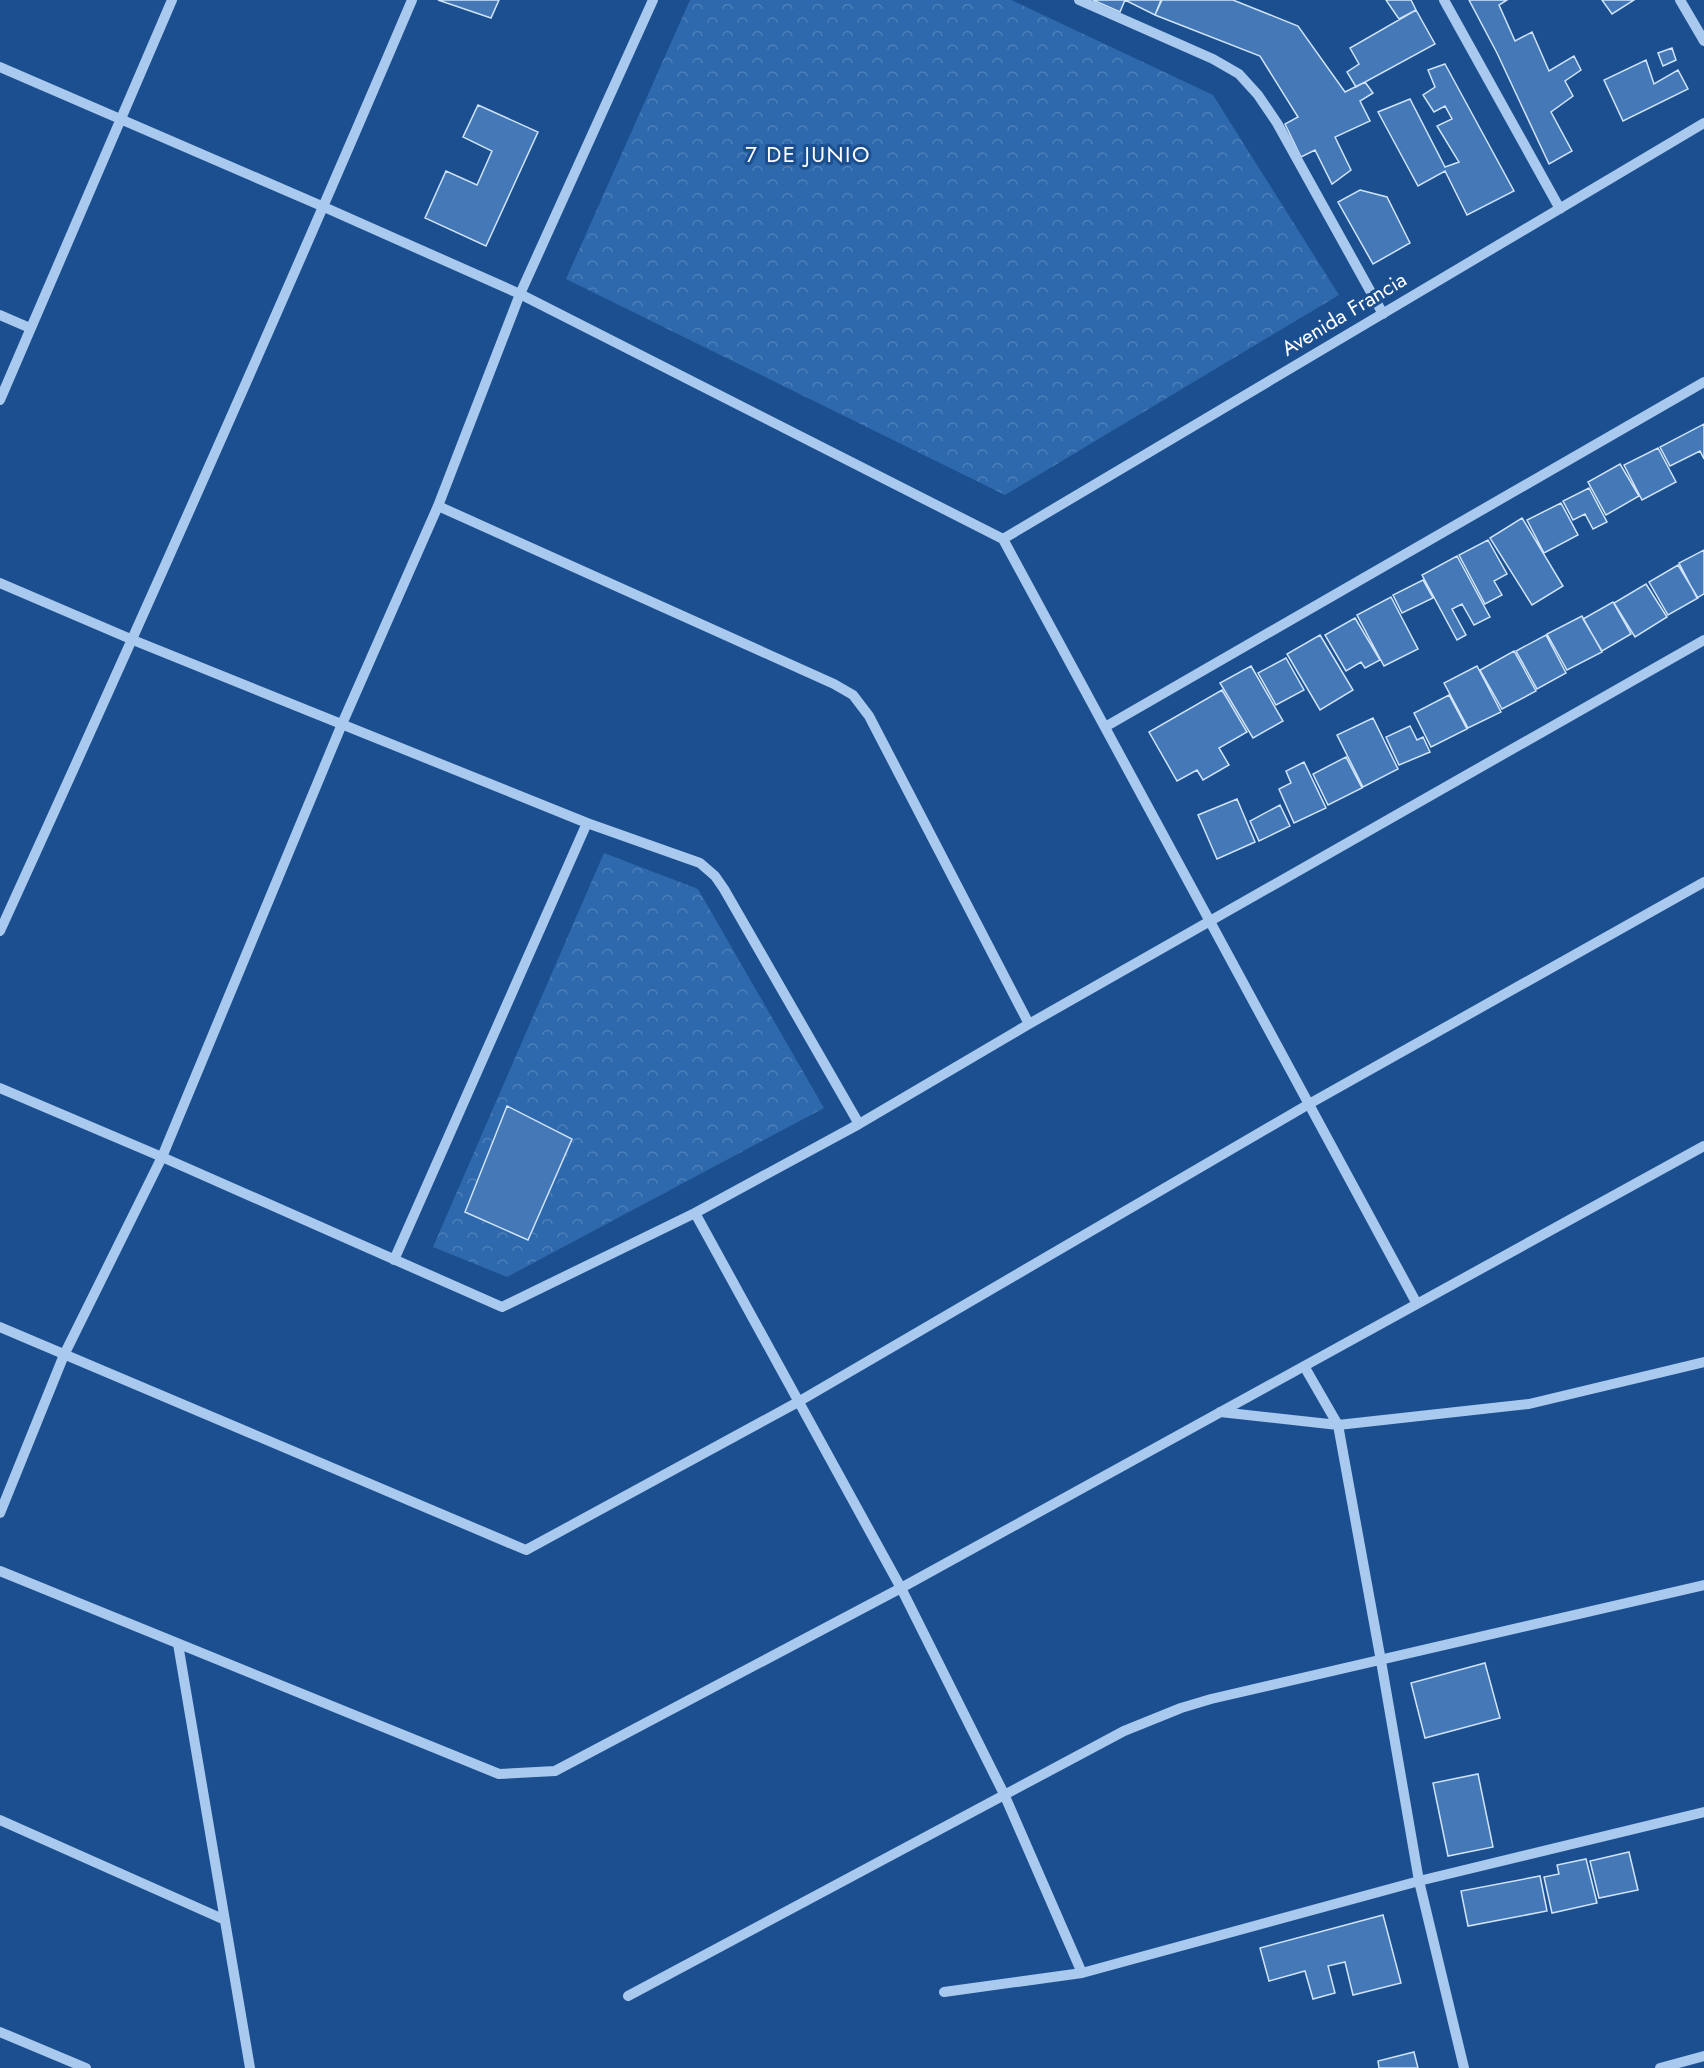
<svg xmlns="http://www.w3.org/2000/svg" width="1704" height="2068" viewBox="0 0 1704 2068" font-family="Jost,sans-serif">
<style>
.park{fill:url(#park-crowns)}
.building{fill:#4478b7;stroke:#cfe3fa;stroke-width:1.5}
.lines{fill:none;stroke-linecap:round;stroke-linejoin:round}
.minor{stroke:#a9c9ee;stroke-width:10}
.labels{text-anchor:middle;stroke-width:6;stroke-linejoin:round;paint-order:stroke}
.street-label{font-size:21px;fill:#fff;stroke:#1b4f8f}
.neighbourhood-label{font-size:22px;letter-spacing:1.5px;fill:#fff;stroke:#1b4f8f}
</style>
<defs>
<pattern id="park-crowns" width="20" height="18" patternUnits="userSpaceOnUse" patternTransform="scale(1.5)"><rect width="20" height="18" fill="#2e69ad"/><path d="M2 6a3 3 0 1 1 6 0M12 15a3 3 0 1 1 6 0" fill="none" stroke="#4d80b9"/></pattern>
</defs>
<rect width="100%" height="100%" fill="#1b4f8f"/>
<path class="park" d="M690,0H1011L1213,95L1339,295L1005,495L566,279Z
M604,853L698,889L824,1108L507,1277L433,1247Z"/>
<path class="building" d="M438,0H499L491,18Z
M1093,0H1161L1155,15L1125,0L1120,12Z
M1162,0H1233L1298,26L1345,92L1365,82L1373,93L1360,101L1370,121L1335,137L1351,170L1332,184L1315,150L1301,157L1285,124L1298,117L1260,56L1155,15Z
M1386,0H1411L1416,10L1399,19Z
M1469,0H1507L1499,5L1515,41L1532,32L1549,71L1574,56L1581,70L1565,81L1573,96L1551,112L1572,151L1549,164L1497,53Z
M1602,0H1634L1612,14Z
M1416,10L1435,44L1356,87L1347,72L1359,64L1350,48Z
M1672,48L1676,60L1663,66L1658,53Z
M1646,60L1654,84L1678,70L1688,89L1623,121L1604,80Z
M1445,64L1514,191L1467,215L1445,171L1418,186L1378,112L1410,99L1445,167L1459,162L1437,126L1452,119L1445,106L1434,112L1423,95L1435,87L1428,70Z
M478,105L538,132L486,246L425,218L446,171L477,185L492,151L463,137Z
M1360,190L1387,197L1410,243L1373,264L1338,202Z
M1704,424V459L1700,451L1670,466L1660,447Z
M1658,448L1676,482L1642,500L1624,465Z
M1620,464L1639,496L1606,515L1588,482Z
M1589,488L1607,522L1593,529L1585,514L1573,520L1563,501Z
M1561,503L1578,535L1544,553L1527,520Z
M1522,518L1563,586L1532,605L1490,538Z
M1488,540L1507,574L1494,581L1502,595L1485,604L1459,555Z
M1704,550V594L1697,598L1679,563Z
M1457,556L1490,617L1474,625L1462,604L1452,609L1466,635L1457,640L1422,575Z
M1678,565L1698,598L1668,615L1649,582Z
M1423,580L1433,598L1402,613L1393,595Z
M1646,584L1667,617L1635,637L1614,603Z
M1391,597L1418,649L1384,666L1357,615Z
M1613,602L1631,634L1602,651L1583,619Z
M1582,616L1602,652L1567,670L1547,634Z
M1355,618L1380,660L1365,668L1361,662L1346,671L1325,635Z
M1320,635L1353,690L1320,710L1287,654Z
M1546,635L1566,673L1537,689L1516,651Z
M1514,651L1536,691L1502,709L1480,670Z
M1286,658L1304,690L1276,705L1258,673Z
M1251,666L1283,721L1253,738L1220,683Z
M1477,666L1501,712L1468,728L1444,683Z
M1222,690L1247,732L1219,748L1229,765L1203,780L1197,770L1177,781L1149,732Z
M1449,695L1467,729L1431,747L1414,713Z
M1373,718L1398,769L1363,787L1337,735Z
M1410,726L1417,740L1423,737L1430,752L1399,765L1386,737Z
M1346,757L1362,788L1328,805L1313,774Z
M1304,762L1326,808L1294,823L1279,789L1291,783L1286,771Z
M1237,799L1255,842L1217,859L1198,815Z
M1280,805L1290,826L1259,841L1250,821Z
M507,1106L572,1139L528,1240L465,1212Z
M1485,1663L1500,1718L1425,1738L1411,1683Z
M1478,1774L1493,1847L1448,1856L1433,1783Z
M1629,1852L1638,1890L1599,1898L1590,1861Z
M1586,1859L1597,1903L1552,1913L1544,1877L1559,1874L1557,1865Z
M1540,1876L1547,1911L1468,1926L1461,1891Z
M1383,1915L1401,1983L1353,1995L1345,1962L1328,1966L1335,1993L1313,1999L1305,1971L1269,1981L1260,1948Z
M1414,2052L1418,2068H1379L1378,2061Z"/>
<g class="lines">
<path class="minor" d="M1079,0L1213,59L1239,74L1258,95L1277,123L1383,314
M1444,0L1560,209
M1680,0L1704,41
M0,67L324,207L520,294L1003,539L1417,1304
M0,315L30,328
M0,400L172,0
M438,506L834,684L853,695L869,716L1029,1024
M1003,539L1704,123
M0,583L133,640L587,823L700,863L715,876L724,889L859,1124
M1105,727L1704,382
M0,931C141,622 279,312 412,0
M0,1088L162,1157L502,1307L695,1213L859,1124L1029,1024L1704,640
M695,1213L901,1588L1004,1794L1082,1973
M394,1260L587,823
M0,1327L526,1550L798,1402L1309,1104L1704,882
M1304,1366L1338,1425L1381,1661L1419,1881L1464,2068
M1220,1412L1338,1425L1529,1404L1704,1362
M0,1513L64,1355L162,1157L342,724L438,506L520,294L653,0
M0,1571L499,1774L555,1771L901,1588L1704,1146
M178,1644L250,2068
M0,1820L225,1920
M944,1992L1082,1973L1419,1881L1704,1812
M628,1996L1124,1731L1181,1708L1211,1699L1704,1585
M0,2032L86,2068
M1660,2068L1704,2056"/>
</g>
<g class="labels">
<g class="street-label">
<text transform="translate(1344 314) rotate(-31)" y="7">Avenida Francia</text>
</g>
<g class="neighbourhood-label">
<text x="808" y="162">7 DE JUNIO</text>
</g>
</g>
</svg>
